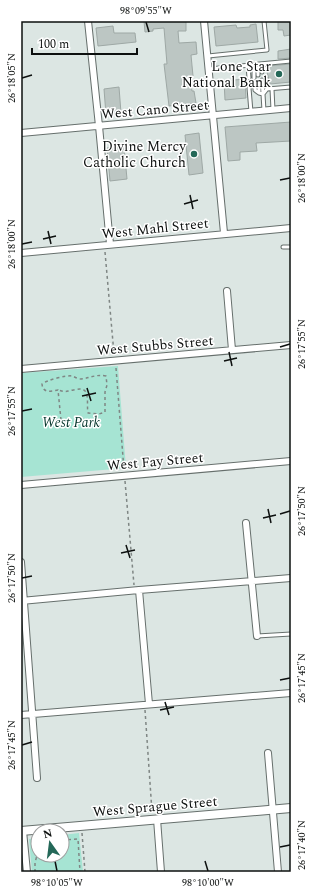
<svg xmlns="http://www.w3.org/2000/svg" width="312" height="893" viewBox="0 0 312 893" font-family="Spectral,serif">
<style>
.green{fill:#a6e4d3}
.building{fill:#bcc6c3;stroke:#9ea8a5}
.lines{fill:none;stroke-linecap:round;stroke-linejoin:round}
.lane-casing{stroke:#666f6c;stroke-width:5}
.street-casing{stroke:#666f6c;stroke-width:8}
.secondary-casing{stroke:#666f6c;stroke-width:10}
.path{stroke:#7f8684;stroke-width:1.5;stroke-dasharray:3 3;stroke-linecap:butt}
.lane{stroke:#fff;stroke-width:3}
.street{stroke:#fff;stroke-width:6}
.secondary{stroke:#fff;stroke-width:8}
.ticks{fill:none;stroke:#0d100f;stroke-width:1.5}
.poi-dot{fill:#246858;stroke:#fff;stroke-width:1.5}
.labels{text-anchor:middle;stroke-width:3;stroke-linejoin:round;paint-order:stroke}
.poi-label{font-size:14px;fill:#0d100f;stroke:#fff;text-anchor:end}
.street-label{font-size:14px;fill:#0d100f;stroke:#fff}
.park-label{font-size:14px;font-style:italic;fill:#05362c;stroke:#fff}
.neatline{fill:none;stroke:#0d100f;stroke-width:1.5}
.ticks-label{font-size:10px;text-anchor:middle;fill:#0d100f}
</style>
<rect width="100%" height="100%" fill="#dce6e3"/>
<path class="green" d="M118,366L126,468L21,477V373Z
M79,833L83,872H32L29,839L38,838V855H62V835Z"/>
<path class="building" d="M144,21H186V31H178L179,43L196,42L197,54L191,55L193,76H190L192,91H194L196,103L169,106L164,64H167L164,28L153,29V31L145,32Z
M278,21H291V35L284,36L283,30H278Z
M256,24L258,42L216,46L214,27L236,25L237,28L250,27V25Z
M113,26L114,33H135L136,42L98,46L96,28Z
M291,49V58L278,59V51Z
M291,64V82L270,84L267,72L269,69L267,66Z
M245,79L246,98L225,100L224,81Z
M119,87L121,113L106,115L104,89Z
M291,122V141L256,143L257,151L240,152V160L228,161L225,127Z
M199,133L203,173L189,175L185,135Z
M124,147L127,179L110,181L107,148Z"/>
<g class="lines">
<defs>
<path id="lane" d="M208,56L267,50L264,21
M248,65L249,78
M261,65L262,72
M209,69L291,61
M258,75V68L261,66L266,69
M254,78V71L258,68
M262,80L263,94
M259,83V93L263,94
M255,85V90L259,93
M249,88L251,112
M267,89L291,87
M272,89L273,110
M264,111L263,94L267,89V80
M283,247H291
M257,636L291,634"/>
<path id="street" d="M88,21L99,126L110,244
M204,21L224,233
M21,133L291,108
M21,253L291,228
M227,291L232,350
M21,369L291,345
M21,485L291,461
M246,523L257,636
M21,562L37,778
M139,590L149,704
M21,601L139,590L291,578
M21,715L291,693
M268,753L278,872
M157,819L161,872
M23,831L27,872"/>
<path id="secondary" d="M21,831L291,808"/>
</defs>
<use href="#lane" class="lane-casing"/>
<use href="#street" class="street-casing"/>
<use href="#secondary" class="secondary-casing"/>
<path class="path" d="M105,252L114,354
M116,368L124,470
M49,420H61L58,390C51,391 43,394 42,384C47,380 66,375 72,376C75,377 78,379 81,379C91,378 95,374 106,376L107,385L105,392V412L99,414L88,413C87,407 88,402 87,396C86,385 75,390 68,391C65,392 62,391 58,390
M125,481L134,585
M145,710L152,812
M82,833L85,872
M62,840L78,839L80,872
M35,872V863L38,851"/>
<use href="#lane" class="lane"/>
<use href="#street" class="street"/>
<use href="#secondary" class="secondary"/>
</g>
<path class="ticks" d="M146,22L149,32M22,78L32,75M280,180L290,178M190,195L193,209M184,204L198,200M48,231L51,244M43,239L56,236M22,244L32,242M280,347L290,344M229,352L232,366M224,361L237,358M87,388L91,401M82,396L96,393M22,411L32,409M268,509L271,523M280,514L290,511M263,518L276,515M126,545L130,558M121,553L135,550M22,578L32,576M280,680L290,678M165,702L169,715M160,710L174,707M22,745L32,742M280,847L290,845M55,861L57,871M205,861L208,871"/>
<g class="poi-dot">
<circle cx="279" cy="74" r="4"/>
<circle cx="194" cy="154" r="4"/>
</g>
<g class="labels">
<g class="poi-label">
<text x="271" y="71">Lone Star<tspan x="271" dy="16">National Bank</tspan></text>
<text x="186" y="151">Divine Mercy<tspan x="186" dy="16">Catholic Church</tspan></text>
</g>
<g class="street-label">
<text transform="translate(155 109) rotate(-5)" y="5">West Cano Street</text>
<text transform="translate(155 228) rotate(-6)" y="5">West Mahl Street</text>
<text transform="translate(155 345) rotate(-5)" y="5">West Stubbs Street</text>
<text transform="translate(155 461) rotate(-5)" y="5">West Fay Street</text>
<text transform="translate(155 806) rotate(-5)" y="5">West Sprague Street</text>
</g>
<g class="park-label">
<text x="71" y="427">West Park</text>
</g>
</g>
<rect width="312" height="893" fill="none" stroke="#ffffff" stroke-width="44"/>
<g transform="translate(50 843) rotate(346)"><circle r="19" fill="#ffffff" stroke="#9e9f9f"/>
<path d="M0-3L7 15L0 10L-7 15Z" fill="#246858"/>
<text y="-6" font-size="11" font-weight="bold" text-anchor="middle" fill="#0d100f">N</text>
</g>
<path d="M32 48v6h105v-6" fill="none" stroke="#0d100f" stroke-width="2"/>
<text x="38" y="48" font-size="12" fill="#0d100f" stroke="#ffffff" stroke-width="3" paint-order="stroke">100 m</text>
<rect x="22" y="22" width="268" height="849" class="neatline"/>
<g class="ticks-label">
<text x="146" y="14">98°09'55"W</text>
<text transform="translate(11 78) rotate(-90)" y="4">26°18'05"N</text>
<text transform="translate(301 178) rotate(-90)" y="4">26°18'00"N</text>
<text transform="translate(11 244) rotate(-90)" y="4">26°18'00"N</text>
<text transform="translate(301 344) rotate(-90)" y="4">26°17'55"N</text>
<text transform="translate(11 411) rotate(-90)" y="4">26°17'55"N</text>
<text transform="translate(301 511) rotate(-90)" y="4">26°17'50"N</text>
<text transform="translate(11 578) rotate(-90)" y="4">26°17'50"N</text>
<text transform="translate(301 678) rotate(-90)" y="4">26°17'45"N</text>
<text transform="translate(11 745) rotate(-90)" y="4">26°17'45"N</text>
<text transform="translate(301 845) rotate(-90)" y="4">26°17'40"N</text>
<text x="57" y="886">98°10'05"W</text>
<text x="208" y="886">98°10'00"W</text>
</g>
</svg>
